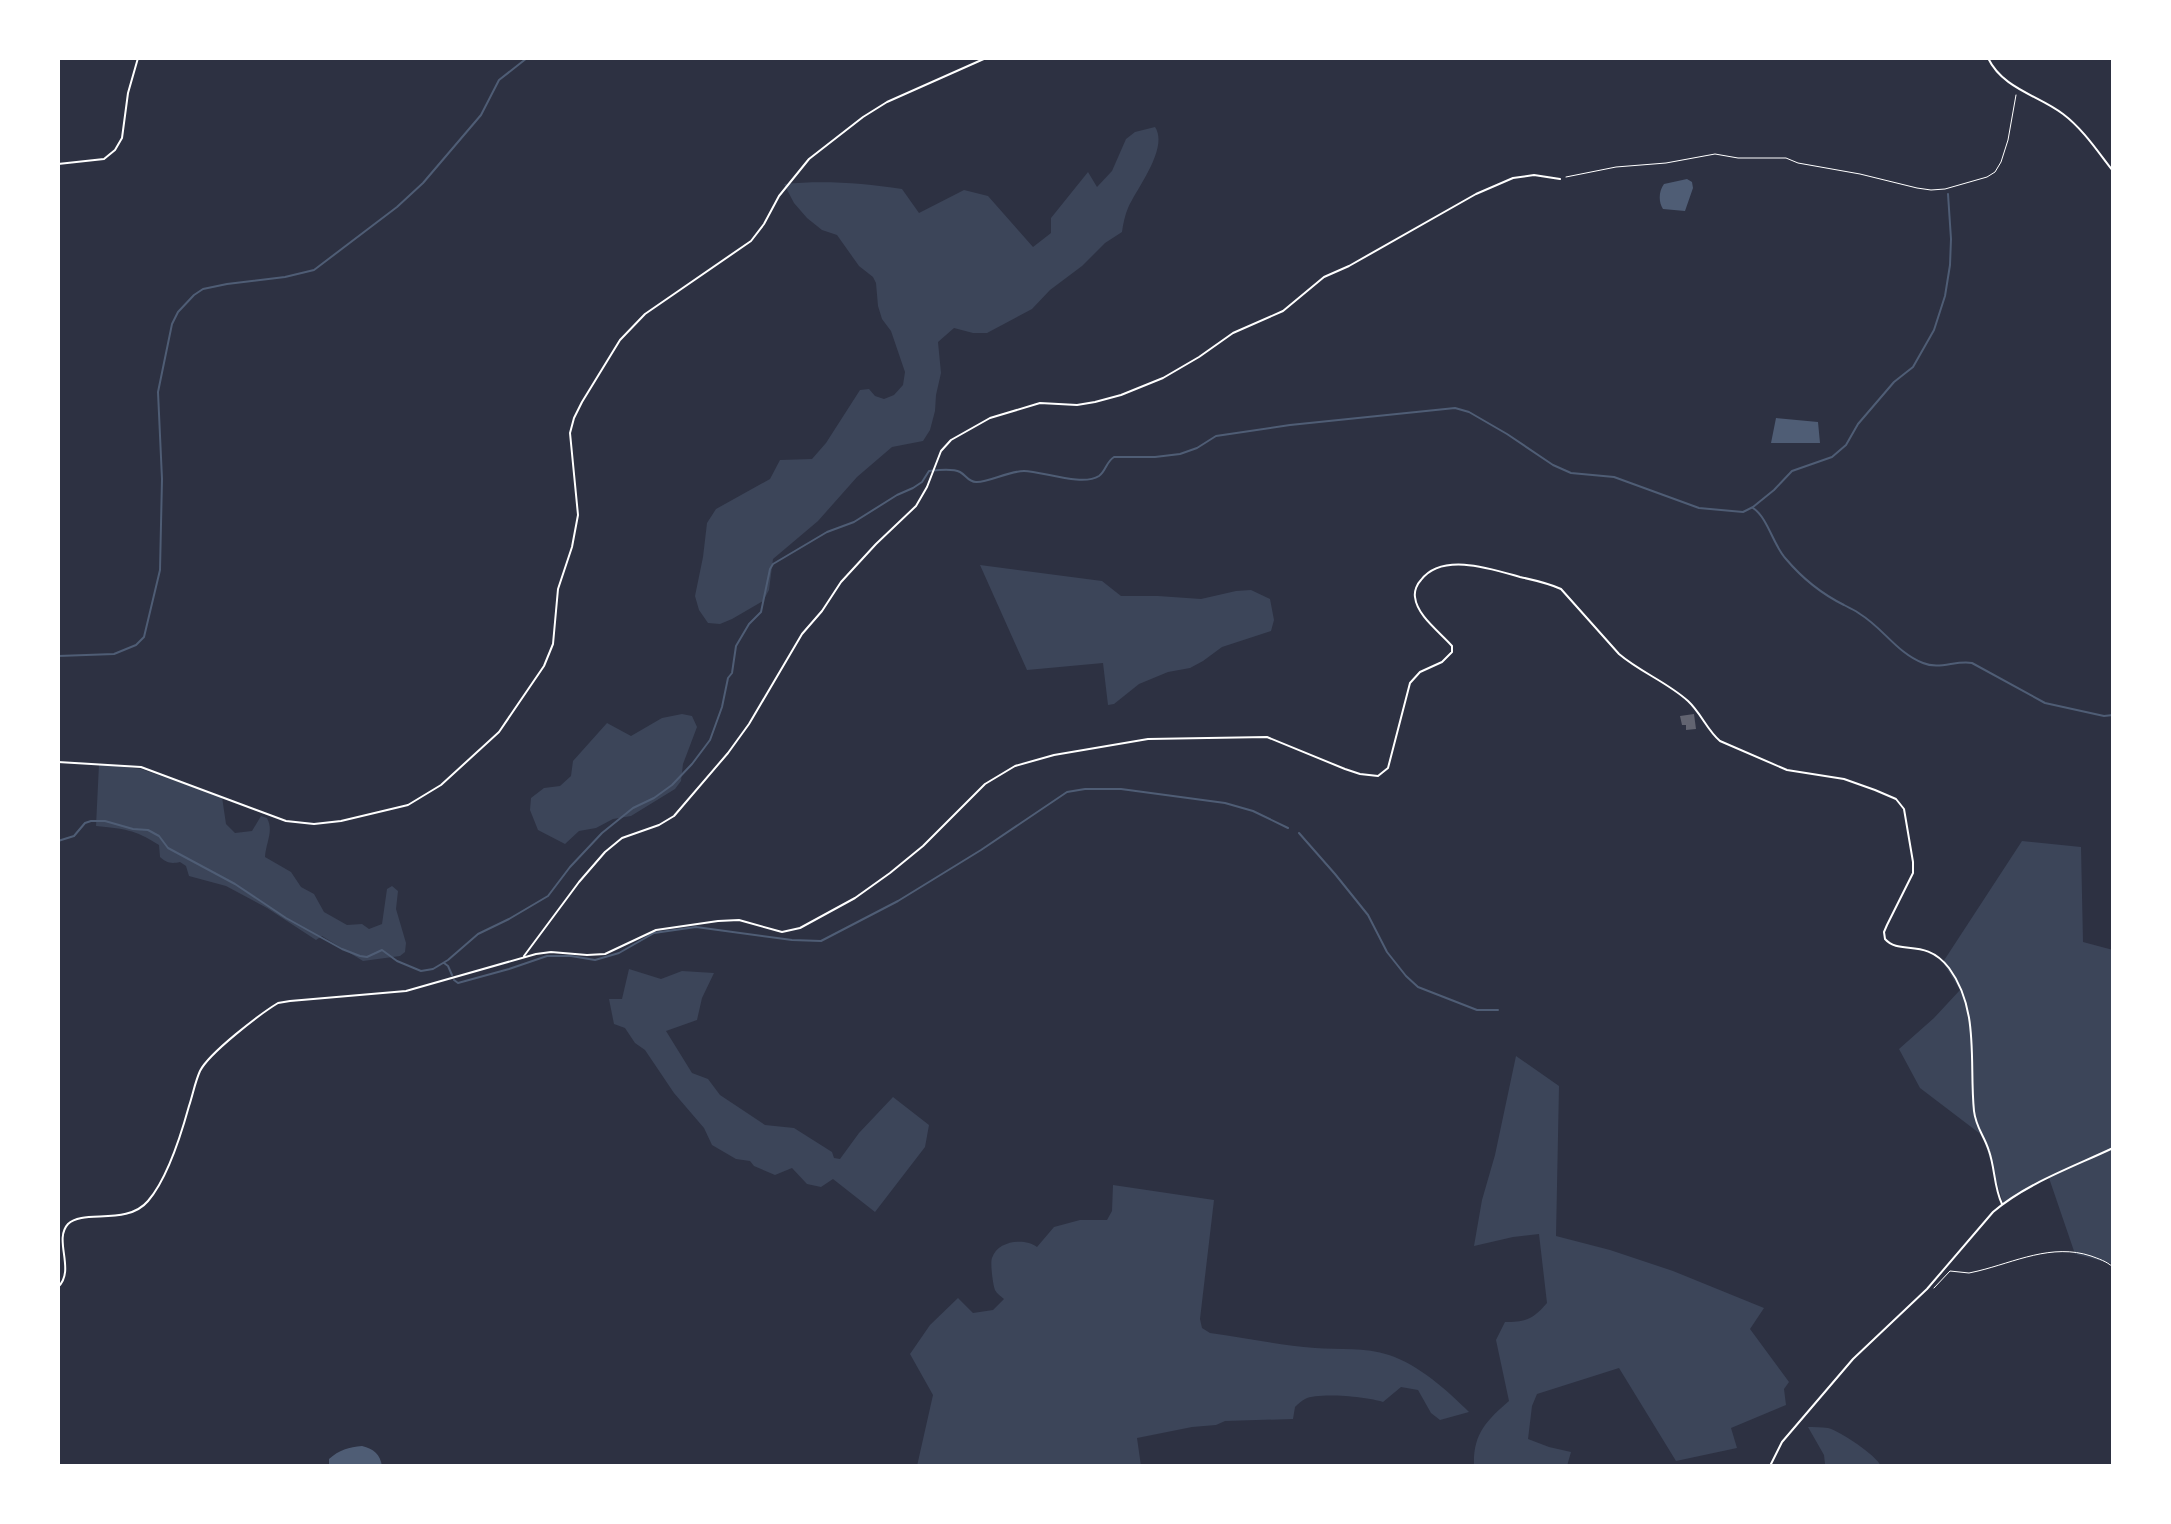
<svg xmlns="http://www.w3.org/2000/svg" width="2171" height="1524" viewBox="0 0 2171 1524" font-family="Roboto,sans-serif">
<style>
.green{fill:#3c4559}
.water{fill:#4f5d75}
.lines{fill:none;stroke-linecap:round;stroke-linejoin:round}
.stream{stroke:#4f5d75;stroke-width:2}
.building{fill:#626471}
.path{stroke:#fff;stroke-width:1}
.minor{stroke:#fff;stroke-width:2}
</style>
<rect width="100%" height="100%" fill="#2d3142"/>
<path class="green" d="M1155,127C1169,148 1137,188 1128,208C1125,215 1123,224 1122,232L1105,243L1082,266L1050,290L1032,309L987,333H973L954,328L938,342L941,373L936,395L935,411L930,430L923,441L892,447L857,477L818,521L773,559L769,590L763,601L732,619L720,624L708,623L699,610L695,596L703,557L707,523L716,509L770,479L780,460L812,459L826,443L860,390L869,389L875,396L884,399L894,395L903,385L905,372L891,331L882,319L878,306L876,283L873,277L859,266L837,235L822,230L807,218L794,203L784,184C824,180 862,183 902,189L919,213L964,190L988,196L1033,247L1051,233V218L1088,172L1097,187L1112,171L1126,139L1135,132Z
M980,565L1102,581L1121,596H1158L1201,599L1236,591L1251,590L1270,599L1274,620L1271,631L1222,647L1203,661L1190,668L1168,672L1139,684L1114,704L1108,705L1103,663L1027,670Z
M682,714L692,716L697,727L683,764L681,781L675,789L631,816L613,819L596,828L579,831L565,844L538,830L530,810L531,798L544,788L560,786L571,776L573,761L607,723L631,736L662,718Z
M99,764L141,769L222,797L226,824L235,833L252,831L261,816L267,818C274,831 266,842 265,857L291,872L301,887L314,894L324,912L347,925L362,924L369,929L382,924L387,889L392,886L398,891L396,909L406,943L405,952L400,956L363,961L322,936L316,940L267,908L226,886L189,876L186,866L180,862C171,864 167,863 160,857L159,845C134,829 124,829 96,826Z
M2022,841L2081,847L2083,942L2113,950V1264L2075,1254L2049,1178L2003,1203L1983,1136L1920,1088L1899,1049L1934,1018L1960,990L1943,962Z
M629,969L661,979L682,971L714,973L702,998L697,1020L666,1031L692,1073L708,1079L720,1095L765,1125L794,1128L832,1152L834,1158L840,1159L859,1133L893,1097L929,1125L925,1147L875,1212L833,1179L821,1187L807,1184L792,1168L775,1175L754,1166L750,1161L736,1159L712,1145L704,1128L674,1093L645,1050L635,1043L625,1028L614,1024L609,999H622Z
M1516,1056L1559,1086L1556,1236L1610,1250L1673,1271L1764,1308L1750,1329L1789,1382L1784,1389L1786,1405L1731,1428L1737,1448L1676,1461L1619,1368L1537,1394L1532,1406L1528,1439L1549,1447L1571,1452L1567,1466H1474C1473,1434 1486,1421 1509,1401L1496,1340L1505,1322C1527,1322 1533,1319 1547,1303L1539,1234L1513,1237L1474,1246L1482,1200L1495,1155Z
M1113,1185L1214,1200L1200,1319L1202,1328L1210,1333C1245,1338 1280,1345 1315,1348C1339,1350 1365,1347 1389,1355C1419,1365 1447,1390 1469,1412L1440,1420L1431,1413L1418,1390L1401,1387L1383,1402C1368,1397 1319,1392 1305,1399C1301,1401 1298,1404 1295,1407L1293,1419L1225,1421L1216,1425L1192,1427L1137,1438L1141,1466H917L933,1395L910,1354L930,1325L958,1298L973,1313L993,1310L1004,1299C1001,1296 997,1294 995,1290C993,1285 990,1263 992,1258C998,1240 1025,1238 1037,1247L1054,1227L1080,1220H1107L1112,1211Z
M1808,1427C1814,1427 1821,1427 1828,1428C1840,1431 1876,1455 1881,1466H1823L1825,1464L1824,1455Z"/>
<path class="water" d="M1687,179L1692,182L1693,188L1685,211L1663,209C1658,201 1659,191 1664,184Z
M1776,418L1818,422L1820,443H1771Z
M362,1446C374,1449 380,1454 382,1466H329V1459C339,1450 349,1447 362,1446Z"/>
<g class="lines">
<path class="stream" d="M1753,508C1768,518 1773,545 1786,559C1802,578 1822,594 1844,605C1849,608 1855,610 1860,614C1883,628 1897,653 1923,663C1939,670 1956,660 1972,663L2045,703L2104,716L2113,715
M58,656L114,654L136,645L144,637L160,570L162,479L158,392L172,324L178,312L194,295L203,289L227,284L285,277L314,270L397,207L423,183L481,115L499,80L527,58
M1299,833L1335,874L1368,915L1387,952L1406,976L1418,987L1477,1010H1498
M58,841L74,836L85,823L91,821H105L133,829L148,830L159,836L168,848L235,884L286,918L342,949L360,956L367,957L382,950L397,961L421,971L433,969L448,960L478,934L509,919L548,896L570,867L602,833L633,808L654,798L672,785L692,764L710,740L722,707L728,678L732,673L736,646L749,624L761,612L770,569L773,564L827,532L854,522L897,495L913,488L922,482L929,471C938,470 952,468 960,472C966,475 968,482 976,482C987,483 1009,471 1024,471C1042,471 1082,487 1099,476C1106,471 1106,462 1114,457H1155L1180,454L1197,448L1216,436L1290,425L1455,408L1469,412L1507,434L1553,465L1571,473L1614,477L1699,508L1743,512L1753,507L1774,490L1792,471L1832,457L1846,445L1858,424L1894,382L1913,367L1934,330L1945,296L1950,265L1951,239L1948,194
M444,963L448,966L452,975
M454,980L458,983L509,969L547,956H571L595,960L619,953L654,933L696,927L792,940L821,941L898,901L981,850L1067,792L1085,789H1121L1225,803L1253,811L1288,828"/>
</g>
<path class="building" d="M1694,714L1696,729L1686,730V725H1682L1680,716Z"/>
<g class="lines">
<path class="path" d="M1566,177L1616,167L1666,163L1715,154L1738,158H1786L1798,163L1860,174L1917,188L1931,190L1945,189L1987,177L1995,172L2001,162L2008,140L2016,95
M1934,1288L1950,1271L1969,1273L1978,1271C2015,1262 2052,1243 2091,1256C2099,1259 2106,1261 2113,1267"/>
<path class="minor" d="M1988,58C2003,89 2038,95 2063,114C2083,129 2098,152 2113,171
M58,164L104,159L115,150L122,138L128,93L138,58
M58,762L141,767L286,821L314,824L341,821L408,805L441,785L499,732L544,666L553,644L558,589L572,547L578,515L570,433L574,418L582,402L620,340L645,314L751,241L764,224L779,196L809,159L863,117L887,102L986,58
M524,956L579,882L605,852L622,838L659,825L674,816L728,753L749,724L802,634L822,611L841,582L876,544L916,506L927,487L941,451L951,440L990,418L1040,403L1077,405L1095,402L1121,395L1163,378L1199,357L1233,333L1283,311L1324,277L1349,266L1476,194L1513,178L1534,175L1560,179
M58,1287C76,1270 53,1240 68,1224C83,1209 127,1226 148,1201C168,1178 181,1135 189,1106C193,1094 195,1082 200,1071C209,1053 260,1014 278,1003L290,1001L406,991L536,954L551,952L587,955L605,954L656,930L718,921L739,920L782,932L800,928L855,898L890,873L923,846L985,784L1015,766L1054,755L1148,739L1267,737L1345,769L1360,774L1378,776L1388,768L1410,683L1420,672L1442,662L1452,652V646C1440,632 1417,616 1415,597C1414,591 1417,584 1421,580C1442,552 1492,569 1520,577C1534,580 1548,583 1561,589L1619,654C1640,672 1667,682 1688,701C1701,713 1707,730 1720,741L1787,770L1844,779L1875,790L1896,799L1904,809L1913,862V873L1887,925L1884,932L1885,939C1900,956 1925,937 1949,968C1980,1010 1969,1063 1974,1111C1976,1128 1984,1135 1989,1151C1995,1168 1994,1188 2002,1204
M1770,1466L1782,1442L1853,1359L1927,1289L1993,1212C2027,1183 2073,1167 2113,1148"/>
</g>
<rect width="2171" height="1524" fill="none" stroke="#ffffff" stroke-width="120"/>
</svg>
